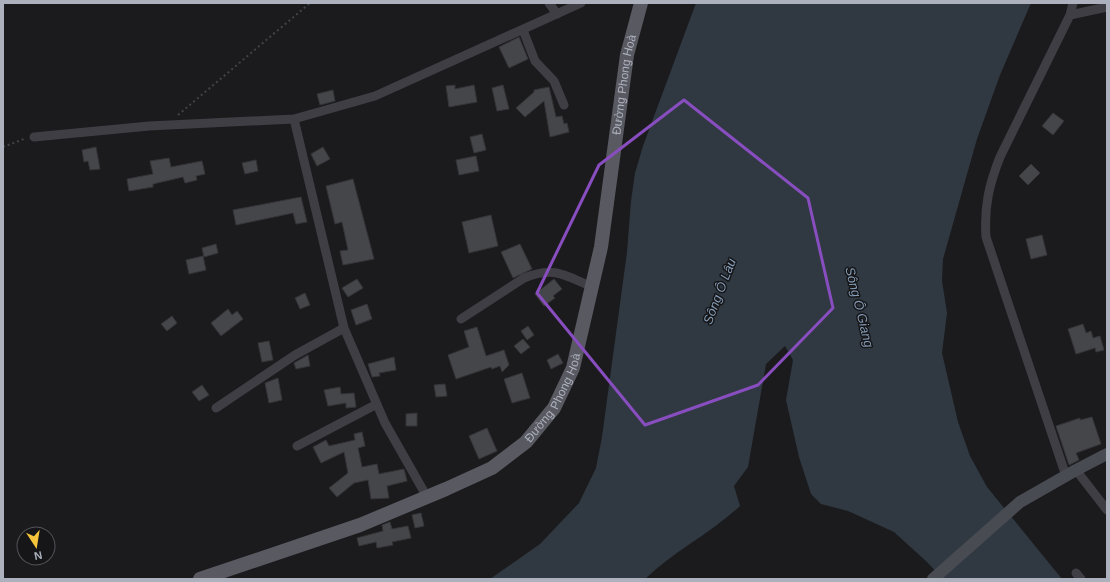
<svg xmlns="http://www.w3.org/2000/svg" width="1110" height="582" viewBox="0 0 1110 582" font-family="Helvetica,sans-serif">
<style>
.water{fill:#303942}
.building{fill:#45464a;stroke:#353539}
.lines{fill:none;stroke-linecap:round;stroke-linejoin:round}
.path{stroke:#424349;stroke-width:2;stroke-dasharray:2 3;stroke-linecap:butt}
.street{stroke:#3e3e44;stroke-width:9}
.secondary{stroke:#494b52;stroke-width:12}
.primary{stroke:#585961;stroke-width:14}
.marked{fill:none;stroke:#884dbe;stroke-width:3;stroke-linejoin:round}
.labels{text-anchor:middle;stroke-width:3;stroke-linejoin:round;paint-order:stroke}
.street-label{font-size:12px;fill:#adb1bd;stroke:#161618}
.water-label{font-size:13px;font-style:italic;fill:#859cb7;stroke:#161618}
</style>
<rect width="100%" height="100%" fill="#1b1b1d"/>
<path class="water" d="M696,3H1031L1000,75L977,139L943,259L942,281L947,313L942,353L958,422L970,456L987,487L1062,579H943L927,562L894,532L848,511L821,504L811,494L799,457L786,400L793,360L785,346L766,364L748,467L734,486L740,506C711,533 674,551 645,579H490L540,544L579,503L596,468L602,437L627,252L631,201L635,173L643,146Z"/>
<path class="building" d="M519,37L528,59L509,68L499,47Z
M455,85V89L474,85L477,102L449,107L446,86Z
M503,85L509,109L497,111L492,88Z
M549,87L556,117L562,116L564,124L567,123L569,132L550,137L544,101L525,117L516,108L534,92V90Z
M333,90L335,101L320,105L317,94Z
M1053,113L1064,121L1053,135L1042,126Z
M482,134L486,150L474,153L470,137Z
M96,147L100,169L90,170L88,161L84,162L82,150Z
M323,147L330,159L317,166L311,154Z
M476,156L479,171L459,175L456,160Z
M169,158L171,167L202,161L205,174L196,176L197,180L185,183L183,177L153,184V187L129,191L127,179L153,174L150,161Z
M256,160L258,171L245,174L242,163Z
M1031,164L1040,173L1028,185L1019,176Z
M353,179L374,259L343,265L340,251L348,250L342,222L335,224L326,186Z
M301,197L307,222L296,224L293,213L236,225L233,210Z
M491,215L498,246L469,253L462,222Z
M1042,235L1047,255L1031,259L1026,239Z
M216,244L218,253L204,257L202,248Z
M520,244L532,269L513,278L501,252Z
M203,256L206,270L189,274L186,260Z
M357,279L363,288L348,297L342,288Z
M554,279L562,289L553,296L555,298L544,306L535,294Z
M305,293L310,305L300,309L295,298Z
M367,304L372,319L356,325L351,310Z
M228,309L232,315L237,311L243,319L221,336L211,323Z
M172,316L177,323L167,331L161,324Z
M1083,324L1086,333L1091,331L1093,338L1100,336L1104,350L1096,352L1095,348L1076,354L1068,329Z
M528,326L534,335L527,340L521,331Z
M477,327L486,356L504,350L509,365L502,372L500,366L492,369L491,367L456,379L448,355L469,347L464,331Z
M523,339L530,347L521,354L514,346Z
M269,341L273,360L262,362L258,343Z
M558,354L563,363L551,369L547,360Z
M308,355L310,366L296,369L294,363Z
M394,357L396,370L379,373L380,376L372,377L368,364Z
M522,373L530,398L512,403L504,379Z
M278,378L282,400L269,403L265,383Z
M445,384L447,396L436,397L434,385Z
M202,385L209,395L199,401L192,392Z
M340,387L341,394L354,393L356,407L346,408V403L328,406L324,390Z
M417,413V426H406V414Z
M1092,417L1101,444L1076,453L1079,460L1069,465L1056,426L1080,418V420Z
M487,428L497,451L479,459L469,436Z
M362,432L365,446L358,448L362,467L377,464L379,474L404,469L407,481L387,486L389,498L371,499L368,480L354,483L337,497L329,488L348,473L344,452L321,463L313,447L326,440L329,446L355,440L354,434Z
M421,513L424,526L415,528L412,515Z
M390,522L392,529L408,526L411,538L392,542L393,545L377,548L376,542L359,546L357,538L383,531L382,525Z"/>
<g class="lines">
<path class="path" d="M178,115L310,3
M3,147L24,139"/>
<path class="street" d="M549,3L557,14
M1070,15L1107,7
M523,30L535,61L554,81L564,105
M294,119L344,328L385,423L427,497
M34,137L149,126L294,119L375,96L581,3
M461,319L524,278C554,266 565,275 592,287
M216,408L295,355L344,328
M297,446L377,404
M1076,470L1107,510
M1066,476L986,237C984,206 989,185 1000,157L1070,15L1073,3
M1076,573L1081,579"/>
<path class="secondary" d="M933,579L1020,502L1076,470L1107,454"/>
<path class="primary" id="s1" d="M200,579L360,525L446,489L492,468L526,442L554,408L573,368L601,247L627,55L641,3"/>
</g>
<path class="marked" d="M684,100L808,198L833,308L758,385L645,425L537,293L599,165Z"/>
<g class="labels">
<g class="street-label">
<text dy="4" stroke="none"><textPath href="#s1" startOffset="732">Đường Phong Hoà</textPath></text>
<text dy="4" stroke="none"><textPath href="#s1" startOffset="408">Đường Phong Hoà</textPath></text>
</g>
<g class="water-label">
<text transform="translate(719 291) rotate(-69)" y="5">Sông Ô Lâu</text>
<text transform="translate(860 307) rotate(76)" y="5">Sông Ô Giang</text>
</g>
</g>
<rect width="1110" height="582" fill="none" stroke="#adb1bd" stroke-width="8"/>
<g transform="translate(36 546) rotate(168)"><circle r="19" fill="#161618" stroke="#52545a"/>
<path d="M0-3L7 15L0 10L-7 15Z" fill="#f5c43b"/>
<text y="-6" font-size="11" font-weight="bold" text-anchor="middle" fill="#adb1bd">N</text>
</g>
</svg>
